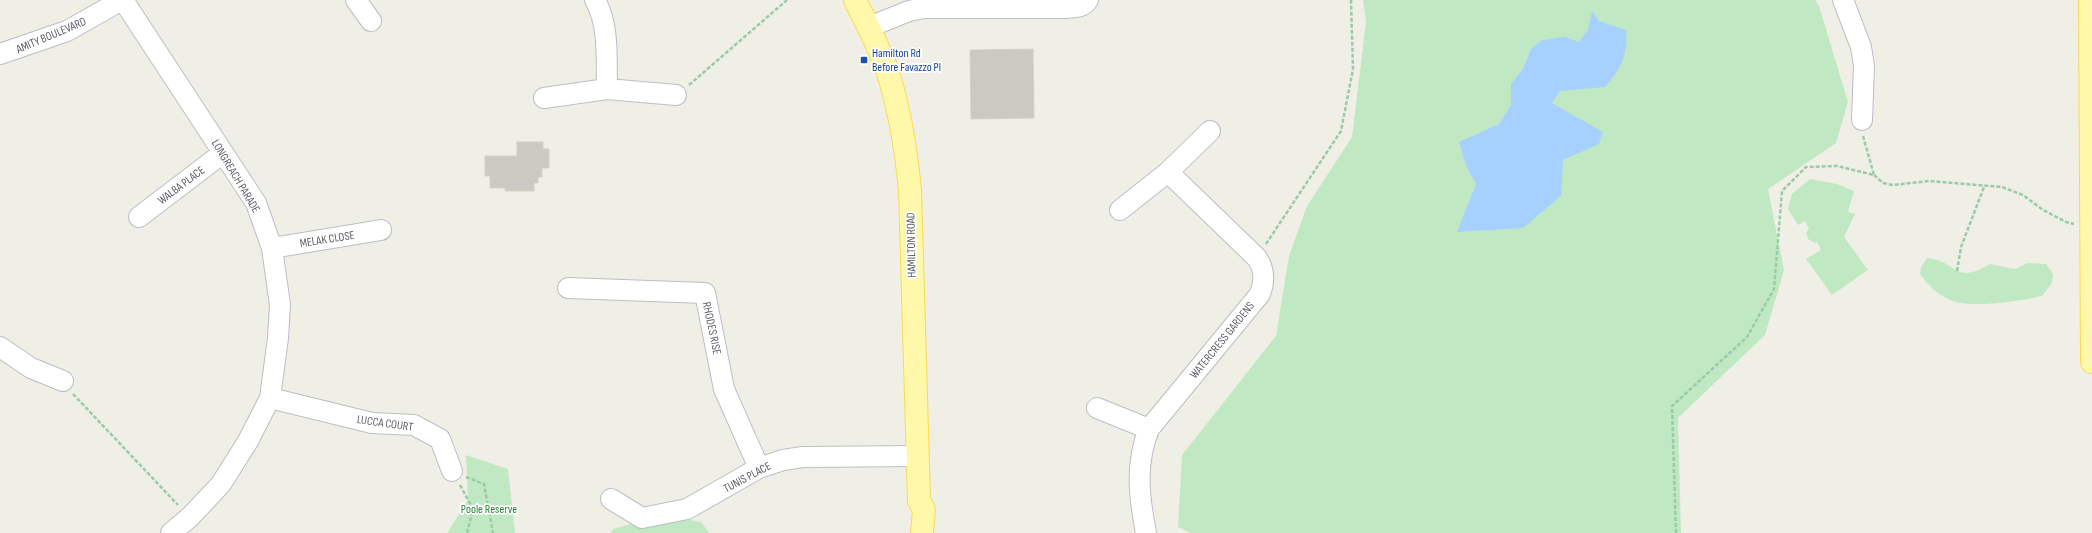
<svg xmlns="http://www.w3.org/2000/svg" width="2092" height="533" viewBox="0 0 2092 533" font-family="'Sofia Sans Condensed',sans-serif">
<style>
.green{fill:#c0e9c3}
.water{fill:#a6d1ff}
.building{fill:#cbc9c2;stroke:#d5d1c3}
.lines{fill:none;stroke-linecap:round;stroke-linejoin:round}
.minor-casing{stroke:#bdbec5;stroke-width:22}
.major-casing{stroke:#fbd953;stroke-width:24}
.path{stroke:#98cbab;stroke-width:2.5;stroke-dasharray:4 2;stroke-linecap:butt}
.minor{stroke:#fff;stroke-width:20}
.major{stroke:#fff8ab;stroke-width:22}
.transit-dot{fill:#1a4fb4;stroke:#fff;stroke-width:1.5}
.labels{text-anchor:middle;stroke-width:3.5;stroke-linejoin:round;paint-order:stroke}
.street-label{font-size:12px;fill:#5d6067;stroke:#fff}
.transit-label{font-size:12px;fill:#164399;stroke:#fff;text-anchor:start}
.park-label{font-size:12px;fill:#2f843a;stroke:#fff}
</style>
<rect width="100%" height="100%" fill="#f0efe5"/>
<path class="green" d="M1363,0H1815L1819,6L1848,102L1836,143L1768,189L1784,270L1765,335L1678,418L1681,533H1191L1178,527L1182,455L1276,336L1289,256L1307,206L1352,137L1366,22Z
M1810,179L1837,184L1854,191L1848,212L1855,214L1844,237L1868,270L1832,295L1806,259L1821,250L1817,242L1815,243L1808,239L1806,233L1809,229L1805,221L1798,225L1788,209L1792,194Z
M1927,258C1959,261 1953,286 1990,264L2015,269L2028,263L2046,264L2053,274L2052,283L2042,296C2022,301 1969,309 1950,300C1937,294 1928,285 1920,274L1921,267Z
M466,455L508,469L515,533H447L468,500Z
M661,515L701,522L709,533H611L613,529Z"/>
<path class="water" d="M1592,11L1599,21L1626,30C1628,55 1621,69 1605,87L1560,91L1552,103L1603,132L1599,144L1563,160L1561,196L1523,228L1457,232L1476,184L1466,166L1459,142L1499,124L1511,105V84L1523,69L1531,49L1542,40L1565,37L1579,42L1588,30Z"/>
<path class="building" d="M1033,49L1034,118L971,119L970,50Z
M517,142H543V149H549V168H542V177H538V183H534V191H505V188H490V176H485V156H517Z"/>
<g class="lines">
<defs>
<path id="minor" d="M123,0L256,203L272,248L280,305L278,338L270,398L248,441L221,484L190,517L171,533
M356,0L371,21
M595,0C610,26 606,61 607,89
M1843,0L1861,47L1864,66L1862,120
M869,27L909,11L924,8H1066C1075,7 1083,8 1088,0
M0,54L67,31L122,0
M544,98L607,89L676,95
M1120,210L1168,172L1210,131
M139,217L223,153
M272,248L381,230
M568,288L705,293L724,389L759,468
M0,347L31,368L63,381
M270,398L372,423L414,425L440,439L452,471
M1097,408L1149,429
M611,499L642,518L687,509L759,468L783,460L803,457L917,456
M1146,533C1139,497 1135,463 1149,429L1260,294C1265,281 1265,270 1257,258L1168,172"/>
<path id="major" d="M855,0C866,23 879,46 887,70C900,109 906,149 910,190L919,500L924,510L922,533
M2090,0L2092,362"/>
</defs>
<use href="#minor" class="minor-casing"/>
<use href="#major" class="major-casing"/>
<path class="path" d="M689,85L787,0
M1874,175L1883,183L1893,185L1929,181L2002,187L2023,195L2043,210L2066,222L2074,224
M1266,244L1341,131L1353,69L1351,0
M1957,271L1961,247L1984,187
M73,394L178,505
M466,477L484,484L493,533
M460,485L473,509L467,533
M1676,533L1672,406L1747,337L1774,289L1782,191L1806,167L1837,166L1874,175L1863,136"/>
<use href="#minor" class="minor"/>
<use href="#major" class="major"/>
</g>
<rect class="transit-dot" x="860" y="56" width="8" height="8" rx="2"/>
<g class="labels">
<g class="street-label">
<text transform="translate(51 35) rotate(-23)" y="4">AMITY BOULEVARD</text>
<text transform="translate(236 176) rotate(59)" y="4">LONGREACH PARADE</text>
<text transform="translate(181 185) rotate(-37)" y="4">WALBA PLACE</text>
<text transform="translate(327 239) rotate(-9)" y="4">MELAK CLOSE</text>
<text transform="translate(911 245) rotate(-91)" y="4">HAMILTON ROAD</text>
<text transform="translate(712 328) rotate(78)" y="4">RHODES RISE</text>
<text transform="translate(1222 340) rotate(-51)" y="4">WATERCRESS GARDENS</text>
<text transform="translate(385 423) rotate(8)" y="4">LUCCA COURT</text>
<text transform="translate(747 477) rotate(-28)" y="4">TUNIS PLACE</text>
</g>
<g class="transit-label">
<text x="872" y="57">Hamilton Rd<tspan x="872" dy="14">Before Favazzo Pl</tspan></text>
</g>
<g class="park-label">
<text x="489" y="513">Poole Reserve</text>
</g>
</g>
</svg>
